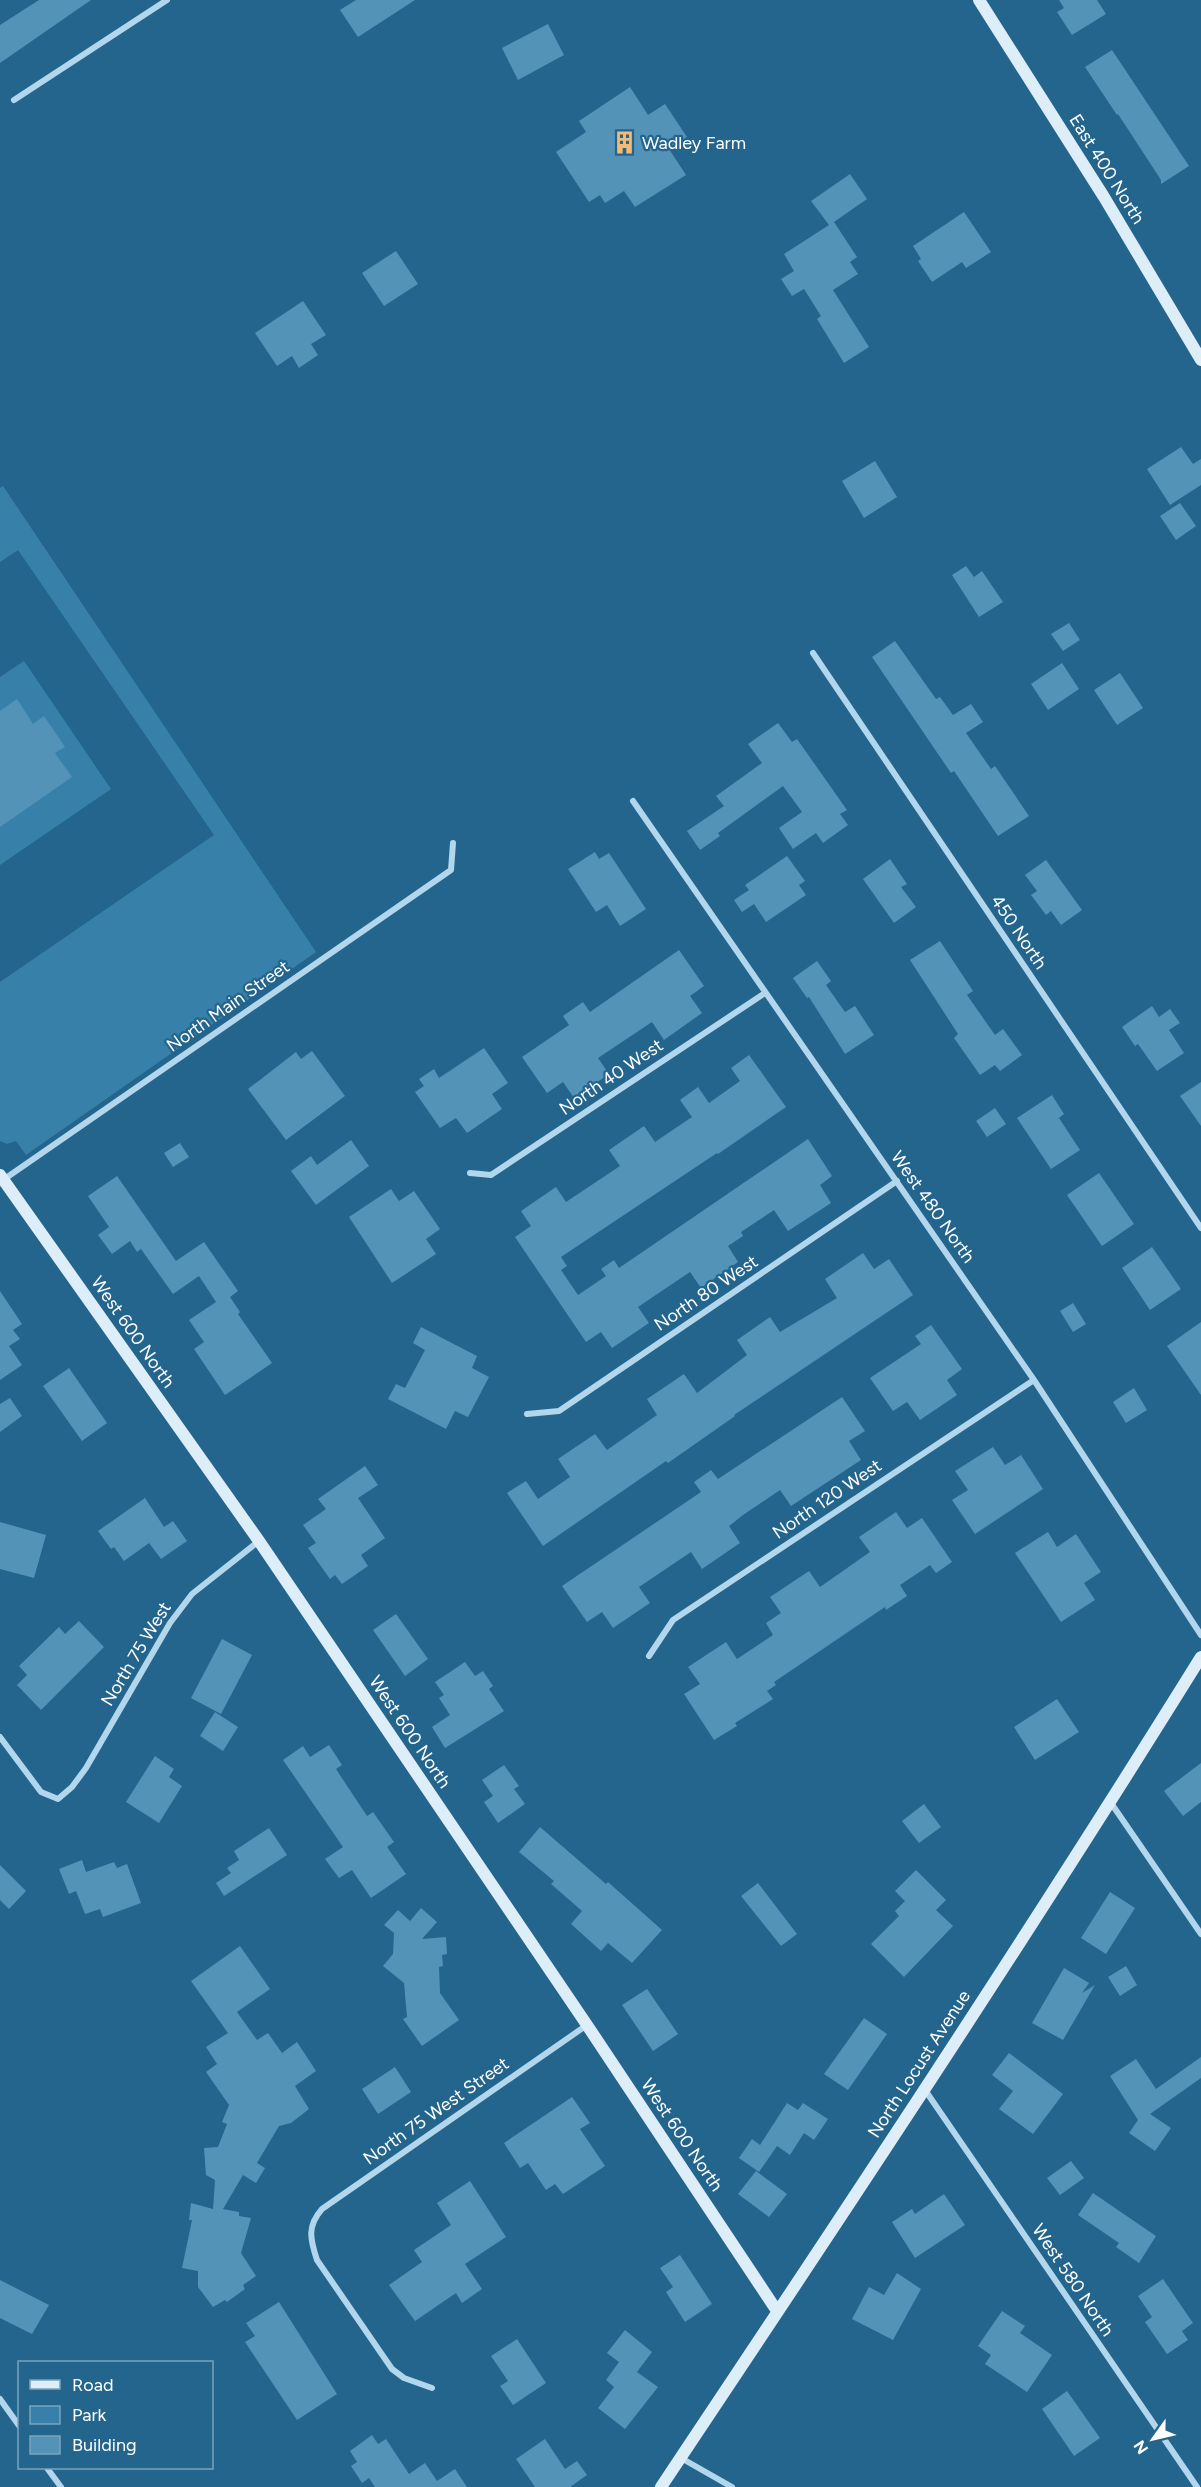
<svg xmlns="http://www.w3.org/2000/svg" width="1201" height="2487" viewBox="0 0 1201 2487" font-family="Figtree,sans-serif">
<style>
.green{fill:#3780aa}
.building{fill:#5493b8}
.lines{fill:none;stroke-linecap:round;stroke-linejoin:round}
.street{stroke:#b2d6eb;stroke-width:6}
.secondary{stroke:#deeef9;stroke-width:12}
.labels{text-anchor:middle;stroke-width:4.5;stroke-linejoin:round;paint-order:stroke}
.poi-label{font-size:18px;fill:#fff;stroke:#23658d;text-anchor:start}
.street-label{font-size:18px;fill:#fff;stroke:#23658d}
</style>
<rect width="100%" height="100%" fill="#23658d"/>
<path class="green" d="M3,486L316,952L26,1155L16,1141L7,1144L0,1141V982L214,835L18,550L0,562V488Z
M24,661L111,789L0,865V677Z"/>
<path class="building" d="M39,0H91L0,63V25Z
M356,0H415L358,37L340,10Z
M1059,0H1097L1106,14L1072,35L1057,12L1064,8Z
M548,24L564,55L518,80L502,48Z
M1112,50L1189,166L1161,184V180L1118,114L1117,115L1085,67Z
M630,87L648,115L665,104L687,137L669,149L686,175L635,207L624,191L605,203L600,195L589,202L556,152L586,132L579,121Z
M850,174L867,199L834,222L857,257L850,262L858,274L833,290L869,347L844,363L817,319L821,316L804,289L792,296L781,279L794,271L784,254L829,225L811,201Z
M964,212L991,252L966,268L962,262L932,282L918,261L921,259L913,246Z
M396,251L418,284L384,306L362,273Z
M303,301L326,335L311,344L318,355L299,368L292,356L277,366L255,333Z
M1181,447L1193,464L1201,459V485L1170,505L1147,469Z
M875,461L897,497L864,518L842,481Z
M1180,503L1196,526L1176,540L1160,516Z
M966,566L974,577L982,571L1003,602L979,617L952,575Z
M1069,623L1080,640L1063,651L1051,634Z
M895,641L936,699L940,697L953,715L971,704L983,722L966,733L991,769L995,766L1029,816L998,836L954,771L951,773L872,657Z
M1062,663L1079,689L1048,710L1031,684Z
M1120,673L1143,708L1117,725L1094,690Z
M17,699L33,724L44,716L65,747L55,753L72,777L0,827V711Z
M778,723L792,742L797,739L847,810L840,814L848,825L823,843L816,833L793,849L779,828L802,812L783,786L718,833L720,836L700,850L687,831L724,806L716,796L762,763L748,744Z
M595,852L599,859L609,853L646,909L620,926L607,905L596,912L568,869Z
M787,856L805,881L799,885L806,895L766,922L754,904L742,912L734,900L749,890L745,885Z
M890,859L907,884L901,887L916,907L894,923L863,879Z
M1046,860L1082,910L1061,925L1051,911L1046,915L1031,895L1037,891L1025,875Z
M940,941L973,991L967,995L995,1035L1003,1029L1022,1055L1000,1071L995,1065L980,1075L954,1038L958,1034L910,960Z
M679,950L704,986L690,996L702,1013L664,1040L652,1022L598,1058L609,1074L574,1098L563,1082L547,1093L522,1057L569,1025L563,1016L583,1002L590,1012Z
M817,961L831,981L826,985L845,1012L855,1006L874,1035L845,1054L809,997L807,998L793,978Z
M1152,1006L1159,1017L1170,1009L1180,1023L1169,1030L1184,1053L1157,1071L1138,1044L1135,1046L1122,1027Z
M484,1048L508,1083L492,1094L502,1109L467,1133L456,1118L440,1128L415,1092L424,1086L419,1079L434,1069L439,1078Z
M312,1051L345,1096L286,1140L248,1089L296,1052L301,1059Z
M749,1055L786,1107L718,1154L717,1153L561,1257L567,1266L561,1270L578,1295L606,1276L601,1269L614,1260L619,1268L808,1139L832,1176L820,1185L831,1203L788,1231L774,1210L741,1232L743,1236L728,1246L738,1262L701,1288L690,1272L638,1307L649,1323L612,1348L601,1332L586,1342L515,1237L531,1226L521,1211L556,1187L566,1202L620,1166L609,1150L644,1126L655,1142L692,1117L680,1100L698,1087L709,1103L740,1081L731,1068Z
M1201,1082V1126L1180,1096Z
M1052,1095L1064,1114L1059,1118L1080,1150L1051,1169L1017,1118Z
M995,1108L1006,1124L987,1137L976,1121Z
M351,1140L369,1166L316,1205L291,1171L311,1156L317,1165Z
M180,1143L189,1157L173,1167L164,1153Z
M1099,1173L1134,1224L1102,1246L1067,1195Z
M117,1176L176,1261L204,1242L238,1291L230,1297L240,1312L238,1314L272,1363L225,1395L194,1349L204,1342L189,1320L216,1302L199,1276L173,1294L141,1249L137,1252L130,1241L112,1254L98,1235L109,1227L88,1196Z
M391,1189L399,1201L414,1191L440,1229L426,1239L436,1254L392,1283L349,1217Z
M1152,1247L1181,1289L1150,1310L1122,1268Z
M863,1253L874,1269L889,1259L913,1295L734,1415L735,1416L668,1463L666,1461L543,1546L507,1493L526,1481L538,1499L570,1477L558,1459L595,1434L607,1450L657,1415L647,1399L684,1374L697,1393L747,1355L737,1340L770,1317L780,1332L837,1298L825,1279Z
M0,1291L22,1324L13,1330L20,1339L9,1346L22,1365L0,1380Z
M1073,1303L1086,1324L1073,1332L1060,1311Z
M1201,1322V1395L1167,1346Z
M931,1325L962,1369L947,1380L957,1395L920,1420L907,1402L893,1411L870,1378L921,1344L915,1336Z
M421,1327L477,1356L472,1368L489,1377L468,1417L455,1411L446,1429L388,1399L396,1384L405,1388L425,1350L413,1343Z
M69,1368L107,1423L82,1441L43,1386Z
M1134,1388L1147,1410L1126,1423L1113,1402Z
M842,1397L865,1431L849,1441L861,1460L791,1506L780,1490L743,1515L729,1526L740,1543L702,1569L691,1552L639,1587L650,1603L613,1628L602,1612L587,1622L562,1586L701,1492L694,1482L711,1470L718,1479Z
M10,1398L22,1416L0,1432V1404Z
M993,1447L1005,1465L1021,1455L1043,1489L975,1534L952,1500L968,1490L955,1471Z
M365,1466L378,1485L358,1498L385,1538L361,1555L368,1566L342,1584L335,1575L330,1579L308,1548L316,1543L303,1525L326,1509L318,1499Z
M145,1498L164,1527L173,1521L187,1541L161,1559L149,1543L124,1561L114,1547L111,1549L98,1531Z
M896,1512L907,1528L922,1518L952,1562L936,1573L930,1565L900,1585L907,1596L886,1610L885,1607L774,1682L776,1685L767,1691L773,1699L735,1723L737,1726L714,1740L684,1694L700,1684L688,1667L726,1642L737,1659L773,1635L766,1623L781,1613L770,1597L809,1571L820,1587L870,1552L859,1537Z
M0,1522L46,1535L34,1578L0,1569Z
M1048,1532L1057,1547L1076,1534L1101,1572L1084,1583L1095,1600L1061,1622L1015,1553Z
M396,1614L428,1659L405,1676L373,1630Z
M79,1621L104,1647L41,1710L17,1685L27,1675L19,1666L59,1627L65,1634Z
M222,1639L252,1655L221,1714L191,1698Z
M465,1662L475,1676L483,1671L493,1686L489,1689L504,1711L445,1748L432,1727L450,1715L439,1698L444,1695L435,1682Z
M1057,1699L1079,1732L1035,1760L1014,1727Z
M215,1712L238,1727L223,1751L200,1736Z
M329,1745L342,1765L336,1769L367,1816L373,1812L394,1842L387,1847L406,1874L371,1898L352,1870L339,1878L325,1859L343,1847L283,1760L303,1746L310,1757Z
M155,1756L174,1769L169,1777L182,1786L159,1823L126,1802Z
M1201,1763V1802L1183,1816L1164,1791Z
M504,1765L519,1786L514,1789L525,1804L498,1823L484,1802L493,1796L482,1780Z
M924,1804L941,1827L919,1843L902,1821Z
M540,1827L606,1884L608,1882L662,1930L632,1963L608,1943L601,1951L571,1924L582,1911L551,1884L554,1881L519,1852Z
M269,1828L287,1855L224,1896L216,1883L231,1873L227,1868L239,1860L234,1851Z
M82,1860L86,1872L114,1862L117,1868L127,1864L141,1903L103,1917L100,1909L85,1914L76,1891L69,1894L59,1869Z
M0,1865L26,1891L9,1909L0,1900Z
M916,1870L946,1900L936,1910L953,1926L904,1977L871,1944L899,1916L895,1911L905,1901L895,1891Z
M758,1883L797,1934L781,1946L741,1896Z
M1110,1892L1135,1908L1106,1954L1081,1938Z
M421,1908L437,1922L422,1939L446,1937L447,1954L442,1955L443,1966L439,1967L440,1993L459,2020L422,2046L403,2019L407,2017L404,1983L383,1966L393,1954L394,1933L384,1925L398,1910L410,1921Z
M240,1946L270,1989L237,2012L257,2040L268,2033L282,2053L297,2042L316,2071L295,2086L309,2109L291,2123L279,2126L257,2163L265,2168L256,2183L243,2175L223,2209L239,2212V2216L251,2218L241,2253L256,2276L243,2285L245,2289L227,2302L225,2300L213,2307L198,2287V2271L182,2268L192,2220H189L191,2203L213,2209L215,2180L206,2175L204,2148L218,2147L227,2124L222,2122L229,2105L206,2072L217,2064L206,2047L228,2033L191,1981Z
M1126,1966L1137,1985L1120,1996L1108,1977Z
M1064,1968L1089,1983L1082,1993L1095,1985L1063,2040L1032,2023Z
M647,1989L678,2034L653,2051L622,2005Z
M864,2018L887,2034L848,2090L824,2074Z
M1009,2053L1063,2094L1033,2134L999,2109L1013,2091L992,2075Z
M1201,2057V2078L1150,2114L1171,2128L1155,2151L1129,2133L1138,2120L1110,2076L1136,2059L1156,2089Z
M395,2067L411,2092L378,2114L362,2089Z
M572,2097L590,2123L580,2129L605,2166L563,2194L555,2184L546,2190L528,2163L520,2168L504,2143Z
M787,2103L798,2110L803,2103L828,2119L814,2140L804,2133L790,2155L777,2146L759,2172L739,2158L752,2139L760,2145Z
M1071,2161L1084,2178L1060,2195L1047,2178Z
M756,2171L787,2194L769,2217L738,2194Z
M470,2181L506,2237L465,2264L482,2289L462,2303L456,2293L415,2321L389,2285L422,2262L414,2250L451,2225L437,2203Z
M1093,2193L1156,2236L1139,2263L1116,2247L1119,2243L1078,2215Z
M944,2194L965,2225L915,2258L892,2222L912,2209L915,2214Z
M680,2255L712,2304L685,2322L666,2292L673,2287L660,2268Z
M897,2273L921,2289L893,2340L852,2319L869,2287L884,2295Z
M1163,2279L1193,2323L1182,2331L1188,2340L1167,2354L1145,2322L1152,2317L1138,2296Z
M0,2280L49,2305L32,2334L0,2318Z
M279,2302L337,2394L297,2420L245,2342L255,2336L246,2323Z
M1002,2311L1025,2326L1020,2333L1052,2355L1027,2392L985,2364L991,2355L978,2346Z
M625,2330L652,2352L637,2372L658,2387L625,2429L598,2408L614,2387L606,2380L619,2362L607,2353Z
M517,2339L546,2383L513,2405L500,2386L508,2381L491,2356Z
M1067,2391L1100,2438L1074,2456L1042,2409Z
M372,2435L378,2444L386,2439L409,2474L425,2463L437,2481L455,2469L467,2487H375L369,2478L362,2483L351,2466L357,2462L350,2451Z
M545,2439L565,2469L577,2461L587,2475L570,2487H535L516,2459Z"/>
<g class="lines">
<path class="street" d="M14,100L167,0
M813,653L1201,1228
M633,801L1034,1380L1201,1635
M470,1173L491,1175L765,993
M3,1180L451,870L453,843
M527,1414L559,1411L897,1181
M649,1656L673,1620L1034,1380
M0,1737L41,1792L58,1799L72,1787L86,1768L170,1623L192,1594L259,1541
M1111,1803L1201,1934
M925,2090L1197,2487
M432,2388L404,2378L392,2369L317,2260C310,2239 307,2226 322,2209L587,2025
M0,2399L20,2427
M681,2458L732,2487
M47,2468L61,2487"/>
<path class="secondary" d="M979,0L1104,197L1201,360
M0,1175L259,1541L587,2025L777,2311
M661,2487C844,2213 1027,1937 1201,1657"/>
</g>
<defs>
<symbol id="building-bare" viewBox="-9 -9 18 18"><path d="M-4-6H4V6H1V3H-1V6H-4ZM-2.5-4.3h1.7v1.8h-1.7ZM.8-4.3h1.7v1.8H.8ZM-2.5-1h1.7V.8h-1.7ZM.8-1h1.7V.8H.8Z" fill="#f6ba75" stroke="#23658d" stroke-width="2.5" paint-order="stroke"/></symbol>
</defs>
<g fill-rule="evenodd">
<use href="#building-bare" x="608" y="126" width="33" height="33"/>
</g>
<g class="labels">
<g class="poi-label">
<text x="642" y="149">Wadley Farm</text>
</g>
<g class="street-label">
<text transform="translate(1107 169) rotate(58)" y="6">East 400 North</text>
<text transform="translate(1019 932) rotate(56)" y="6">450 North</text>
<text transform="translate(228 1006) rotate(-35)" y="6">North Main Street</text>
<text transform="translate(611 1077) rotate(-34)" y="6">North 40 West</text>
<text transform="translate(933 1207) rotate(55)" y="6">West 480 North</text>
<text transform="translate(706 1293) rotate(-34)" y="6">North 80 West</text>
<text transform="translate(133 1332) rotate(55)" y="6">West 600 North</text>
<text transform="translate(827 1499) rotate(-34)" y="6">North 120 West</text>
<text transform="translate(136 1654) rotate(-59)" y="6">North 75 West</text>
<text transform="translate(410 1732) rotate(56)" y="6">West 600 North</text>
<text transform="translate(919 2064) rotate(-57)" y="6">North Locust Avenue</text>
<text transform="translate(436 2111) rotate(-35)" y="6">North 75 West Street</text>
<text transform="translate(682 2135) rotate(56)" y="6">West 600 North</text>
<text transform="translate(1073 2280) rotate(56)" y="6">West 580 North</text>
</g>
</g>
<rect x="18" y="2361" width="195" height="108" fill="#23658d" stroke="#7ba3bb" stroke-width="1.5"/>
<rect x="30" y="2380" width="30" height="9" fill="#deeef9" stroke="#7ba3bb" stroke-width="1.5"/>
<text x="72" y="2391" font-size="18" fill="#ffffff">Road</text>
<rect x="30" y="2406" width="30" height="18" fill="#3780aa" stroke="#7ba3bb" stroke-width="1.5"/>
<text x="72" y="2421" font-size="18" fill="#ffffff">Park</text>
<rect x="30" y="2436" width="30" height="18" fill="#5493b8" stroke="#7ba3bb" stroke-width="1.5"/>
<text x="72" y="2451" font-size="18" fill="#ffffff">Building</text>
<g transform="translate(1153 2439) rotate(236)" stroke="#23658d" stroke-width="4.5" paint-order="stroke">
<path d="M0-4.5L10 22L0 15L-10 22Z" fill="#ffffff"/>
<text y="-9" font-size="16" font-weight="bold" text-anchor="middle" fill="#ffffff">N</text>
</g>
</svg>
